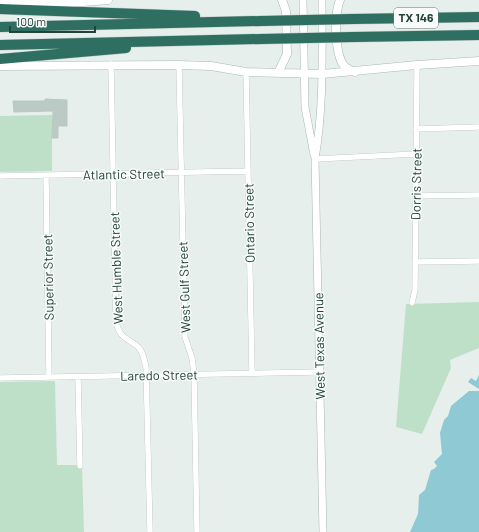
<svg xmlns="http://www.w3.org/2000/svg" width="479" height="532" viewBox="0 0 479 532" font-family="Barlow,sans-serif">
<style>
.green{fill:#bfe0c8}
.water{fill:#8ec9d4}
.building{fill:#bbcac4;stroke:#b8c9c2}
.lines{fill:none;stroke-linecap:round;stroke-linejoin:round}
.minor-casing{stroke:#a8b8b2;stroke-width:6}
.tertiary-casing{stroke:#a8b8b2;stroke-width:8}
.secondary-casing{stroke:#a4bbb3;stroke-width:9}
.motorway-casing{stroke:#c2cac8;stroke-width:11}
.minor{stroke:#fff;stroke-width:5.5}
.tertiary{stroke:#fff;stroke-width:7}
.secondary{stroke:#fff;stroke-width:8}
.motorway{stroke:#2f6f62;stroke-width:10}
.motorway-bridge-casing{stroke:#c2cac8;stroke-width:11;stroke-linecap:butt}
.motorway-bridge{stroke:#2f6f62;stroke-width:10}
.labels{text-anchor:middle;stroke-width:3;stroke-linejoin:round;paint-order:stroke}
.shield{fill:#f7fbf9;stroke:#637a73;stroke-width:1}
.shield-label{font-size:12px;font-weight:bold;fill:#24423a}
.street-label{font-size:13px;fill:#24423a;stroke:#f7fbf9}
</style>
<rect width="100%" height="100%" fill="#e6efeb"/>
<path class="green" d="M52,115V171L0,172V116Z
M479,302V348L450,360L451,368L422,434L396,427L406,304Z
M55,381L57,465H82L84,532H0V382Z"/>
<path class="water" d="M479,375V389L468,382L471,378L476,381Z
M469,391H479V532H410L418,514L419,495L425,490L431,470L434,469L437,466L434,462L442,454L440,433L444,420L448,416L451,406Z"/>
<path class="building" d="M45,99L67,100V126H58V138H52L53,111L14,112L13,101H45Z"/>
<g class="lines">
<defs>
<path id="minor" d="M111,64L116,322C121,340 125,336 137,346C143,350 144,360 146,367L150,532
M179,65L185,337L192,358L194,374L197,532
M246,72L252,373
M416,129L479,127
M315,159L416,154
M0,176L248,171
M46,176L49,377
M416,196L479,195
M415,262L479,261
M412,303L415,290L417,65
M78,377L80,466
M0,378L319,372"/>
<path id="tertiary" d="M303,0L305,107L314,155
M322,0C322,54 324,106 315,159L323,532"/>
<path id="secondary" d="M340,0C334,14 335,49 342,63C344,67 350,70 355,72
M0,3H71L108,0
M0,66L179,65L211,66L246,72L322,74L417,65L479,61
M278,73L287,54L286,11L282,0"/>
<path id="motorway" d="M0,9L195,16
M352,19L479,17
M0,27L261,21
M353,37L479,35
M0,45L261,39
M0,59L126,48"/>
</defs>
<use href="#minor" class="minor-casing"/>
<use href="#tertiary" class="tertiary-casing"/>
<use href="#secondary" class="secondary-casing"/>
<use href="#motorway" class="motorway-casing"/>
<use href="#minor" class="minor"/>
<use href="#tertiary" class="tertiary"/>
<use href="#secondary" class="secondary"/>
<use href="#motorway" class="motorway"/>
<defs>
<path id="motorway-bridge" d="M261,21L352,19
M261,39L353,37"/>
</defs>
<use href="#motorway-bridge" class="motorway-bridge-casing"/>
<use href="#motorway-bridge" class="motorway-bridge"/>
</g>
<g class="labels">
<rect class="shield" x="394" y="8" width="44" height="20" rx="3"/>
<g class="shield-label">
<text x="416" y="22">TX 146</text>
</g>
<g class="street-label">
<text transform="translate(124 174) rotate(-1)" y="5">Atlantic Street</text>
<text transform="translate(416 184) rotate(-89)" y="5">Dorris Street</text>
<text transform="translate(249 223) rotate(-91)" y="5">Ontario Street</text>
<text transform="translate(116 268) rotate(-92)" y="5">West Humble Street</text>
<text transform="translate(48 277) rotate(-91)" y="5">Superior Street</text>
<text transform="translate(184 287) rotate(-92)" y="5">West Gulf Street</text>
<text transform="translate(319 346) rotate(-91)" y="5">West Texas Avenue</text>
<text transform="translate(159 375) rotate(-1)" y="5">Laredo Street</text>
</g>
</g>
<path d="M10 26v6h85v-6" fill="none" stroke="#24423a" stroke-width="2"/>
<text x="16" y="26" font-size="12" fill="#24423a" stroke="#f7fbf9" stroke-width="3" paint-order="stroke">100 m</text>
</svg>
